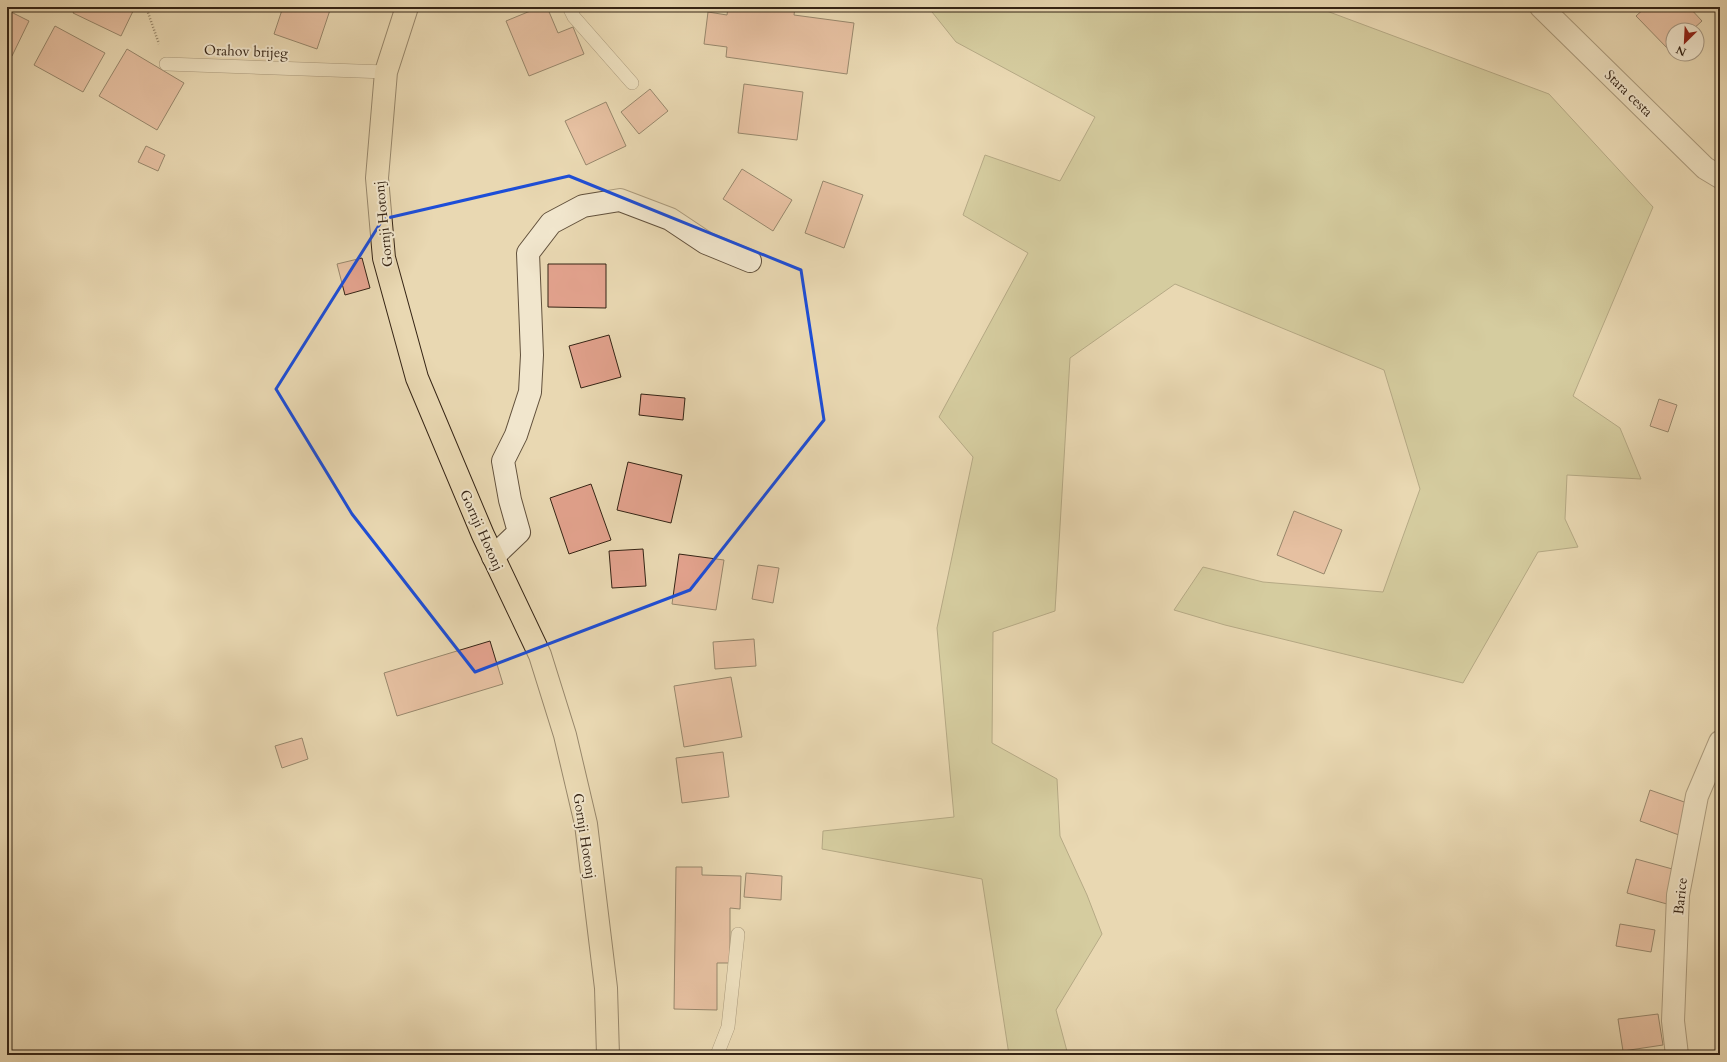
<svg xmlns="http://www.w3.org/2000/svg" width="1727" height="1062" viewBox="0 0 1727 1062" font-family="Cardo,serif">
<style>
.green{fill:#bcbd88;stroke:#78704e}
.building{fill:#e2a28d;stroke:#352415}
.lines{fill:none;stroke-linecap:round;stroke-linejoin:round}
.service-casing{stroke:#62513c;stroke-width:14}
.minor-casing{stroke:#62513c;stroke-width:24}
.primary-casing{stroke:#352415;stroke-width:24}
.path{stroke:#352415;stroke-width:2.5;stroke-dasharray:1 2;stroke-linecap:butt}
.service{stroke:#f1e6cd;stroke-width:13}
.minor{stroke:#f1e6cd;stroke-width:22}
.primary{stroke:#e9d8b2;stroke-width:22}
.marked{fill:none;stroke:#1d4ed8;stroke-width:3;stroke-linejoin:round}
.labels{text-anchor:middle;stroke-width:4;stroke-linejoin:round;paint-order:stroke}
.street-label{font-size:14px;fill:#352415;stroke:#f1e6cd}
</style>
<rect width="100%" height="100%" fill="#e9d8b2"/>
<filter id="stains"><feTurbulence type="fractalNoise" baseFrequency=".005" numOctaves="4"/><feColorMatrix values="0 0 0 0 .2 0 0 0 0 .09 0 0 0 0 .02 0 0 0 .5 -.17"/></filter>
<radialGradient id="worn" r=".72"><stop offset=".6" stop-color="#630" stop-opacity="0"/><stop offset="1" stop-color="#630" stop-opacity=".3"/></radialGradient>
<path class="green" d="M928,7H1316L1549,94L1653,207L1573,396L1620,428L1641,479L1567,475L1565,519L1578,547L1538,552L1463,683L1225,625L1174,610L1203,567L1263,582L1383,592L1420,489L1384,370L1175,284L1070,358L1055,611L993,632L992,743L1057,779L1060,836L1087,895L1102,934L1056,1010L1068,1055H1009L982,879L822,849L823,831L954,817L937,628L973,457L939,417L1028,253L963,215L985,155L1060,181L1095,117L956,42Z"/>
<path class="building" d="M76,7H135L121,36L73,13Z
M283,7H331L317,49L274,34Z
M540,7H547L558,33L573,27L584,54L529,76L506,21Z
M728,7H795L794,15L854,23L847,74L726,57L727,47L704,44L708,12L727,15Z
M1646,7H1689L1702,21L1692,30H1673V48L1670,51L1636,16Z
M7,10L29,21L12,56L7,53Z
M55,26L105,53L83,92L34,65Z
M127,49L184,83L157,130L99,96Z
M744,84L803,92L797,140L738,133Z
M650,89L668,111L639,134L621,112Z
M606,102L626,146L586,165L565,121Z
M146,146L165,155L158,171L138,162Z
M742,169L792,200L773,231L723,199Z
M823,181L863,195L844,248L805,233Z
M362,258L370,288L345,295L337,264Z
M548,264H606V308L548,307Z
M609,335L621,377L581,388L569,346Z
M641,394L685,398L683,420L639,415Z
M1659,399L1677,405L1668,432L1650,426Z
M628,462L682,475L671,523L617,510Z
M591,484L611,540L569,554L550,498Z
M1294,511L1342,530L1324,574L1277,555Z
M643,549L646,586L612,588L609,551Z
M679,554L724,560L716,610L672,604Z
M758,565L779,568L773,603L752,599Z
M754,639L756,666L715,669L713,642Z
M490,641L503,684L397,716L384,673Z
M731,677L742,737L684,747L674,686Z
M302,738L308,759L282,768L275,746Z
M723,752L729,797L682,803L676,758Z
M1650,790L1690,804L1679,835L1640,821Z
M1636,859L1676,870L1667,904L1627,893Z
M676,867H702V875L741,876L740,909L730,908V963H717V1010L674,1009Z
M746,873L782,876L781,900L744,897Z
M1620,924L1655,930L1651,952L1616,946Z
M1658,1014L1663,1045L1623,1051L1618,1019Z"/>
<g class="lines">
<defs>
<path id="service" d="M569,7L574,17L632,83
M166,64L386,72
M717,1055L728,1027L738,934"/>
<path id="minor" d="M1541,7L1705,168L1720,177
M493,557L519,532L510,500L503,461L516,435L530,392L532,355L528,253L551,223L583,206L620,200L670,219L706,243L750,261
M1677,1055L1673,1021L1678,895L1697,796L1720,742"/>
<path id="primary" d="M407,7L386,72L377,178L384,258L417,378L483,535L540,655L565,735L586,824L606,988L608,1055"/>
</defs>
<use href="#service" class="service-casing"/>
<use href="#minor" class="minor-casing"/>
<use href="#primary" class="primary-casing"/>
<path class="path" d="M146,7L159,44"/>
<use href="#service" class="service"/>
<use href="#minor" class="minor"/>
<use href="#primary" class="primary"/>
</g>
<path d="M0 0H1727V1062H0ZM569,176L801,270L824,420L690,590L475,672L352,514L276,389L383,219Z" fill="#e9d8b2" fill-opacity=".55" fill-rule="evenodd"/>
<path class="marked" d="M569,176L801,270L824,420L690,590L475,672L352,514L276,389L383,219Z"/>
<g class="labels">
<g class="street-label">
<text transform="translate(246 51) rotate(2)" y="5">Orahov brijeg</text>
<text transform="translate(1629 93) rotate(44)" y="5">Stara cesta</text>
<text transform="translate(383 224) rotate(-96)" y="5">Gornji Hotonj</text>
<text transform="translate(482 530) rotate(66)" y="5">Gornji Hotonj</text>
<text transform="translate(585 836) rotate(81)" y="5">Gornji Hotonj</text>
<text transform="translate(1680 896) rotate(-84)" y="5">Barice</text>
</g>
</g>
<rect width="1727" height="1062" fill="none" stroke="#e9d8b2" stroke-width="24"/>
<rect x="8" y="8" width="1711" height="1046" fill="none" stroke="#352415" stroke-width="2"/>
<rect x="12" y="12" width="1703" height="1038" fill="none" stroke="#352415"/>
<g transform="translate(1685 42) rotate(204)"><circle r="19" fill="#f1e6cd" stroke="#a69883"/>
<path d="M0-3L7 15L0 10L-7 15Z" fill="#8f2418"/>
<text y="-6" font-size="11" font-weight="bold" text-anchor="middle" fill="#352415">N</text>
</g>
<rect width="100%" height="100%" filter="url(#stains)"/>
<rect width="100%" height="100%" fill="url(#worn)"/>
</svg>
